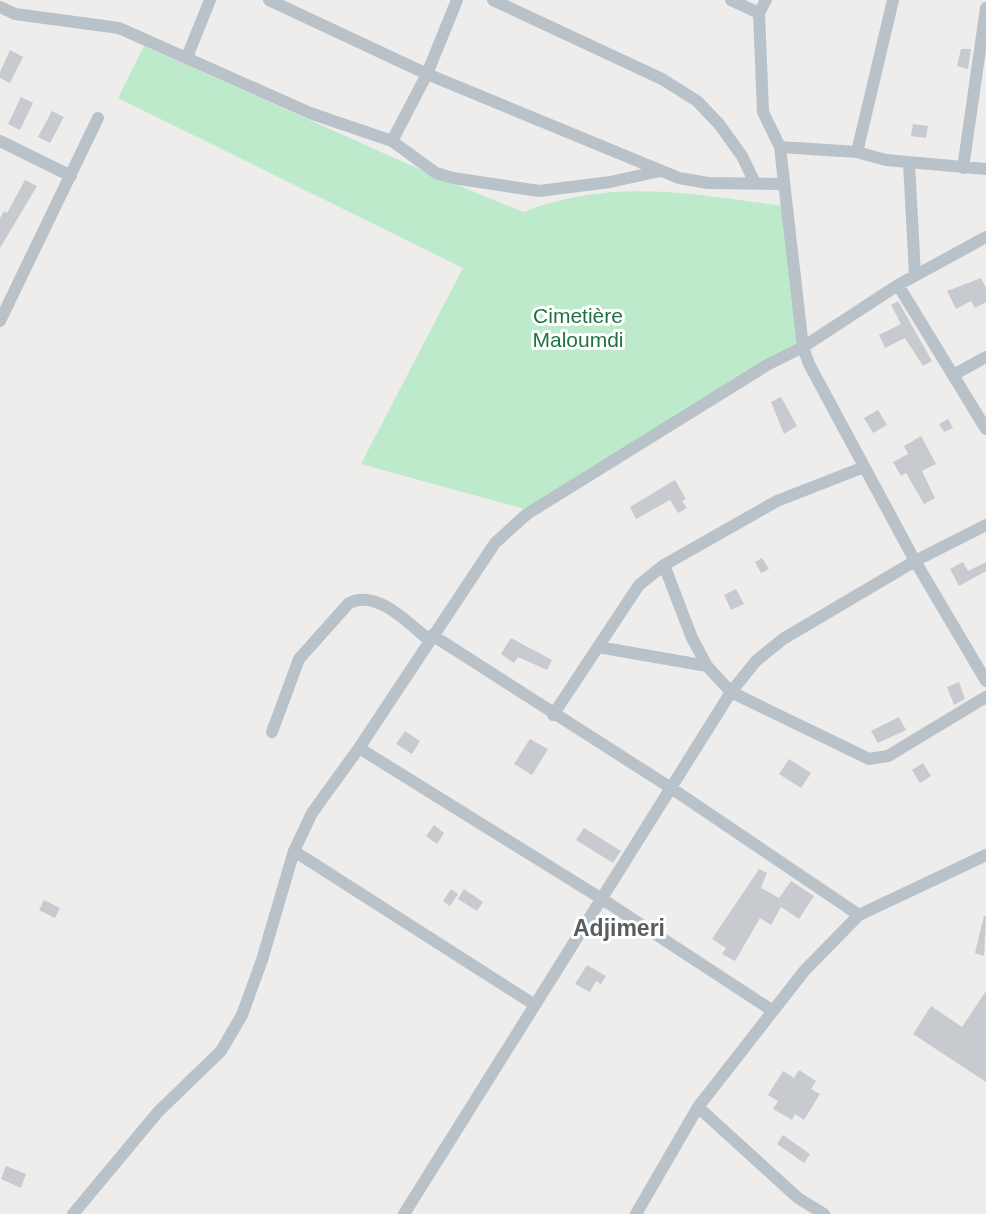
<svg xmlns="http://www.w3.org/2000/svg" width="986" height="1214" viewBox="0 0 986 1214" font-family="Arial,sans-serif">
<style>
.green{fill:#bceacb}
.building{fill:#c7cacf}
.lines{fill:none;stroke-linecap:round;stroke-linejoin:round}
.minor{stroke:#b8c2c8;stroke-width:12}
.labels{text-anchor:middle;stroke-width:6;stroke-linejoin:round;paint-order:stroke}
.park-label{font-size:21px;fill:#1d7342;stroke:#fff}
.neighbourhood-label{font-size:23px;font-weight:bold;fill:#595d60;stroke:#fff}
</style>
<rect width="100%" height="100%" fill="#efecec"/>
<path class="green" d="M144,46L428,173L523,212C616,176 696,195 792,207L799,343L525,509L361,464L463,268L118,98Z"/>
<path class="building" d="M961,49H971L968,69L957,66Z
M10,50L23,57L10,83L0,78V72Z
M21,97L33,103L20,130L8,124Z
M52,111L64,117L50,143L38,137Z
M913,124L928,126L926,138L911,136Z
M25,180L37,186L0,248V218L4,211L7,213Z
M981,278L986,288V302L975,308L971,301L956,309L947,291Z
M898,301L932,361L923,366L905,338L885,348L879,335L901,324L891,305Z
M781,397L797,426L784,434L771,402Z
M878,410L887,425L873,433L864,418Z
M948,419L953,428L944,432L939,424Z
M921,436L936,464L922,471L935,498L924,504L906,473L901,476L893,462L908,454L904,446Z
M675,480L686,499L682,501L687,508L678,513L670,500L636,519L630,507Z
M762,558L769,569L761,573L755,562Z
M963,562L968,571L986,562V571L959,586L950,569Z
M736,589L744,604L731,610L724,595Z
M511,638L552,660L547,670L518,657L514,663L501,654Z
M959,682L965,699L954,705L947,687Z
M899,717L906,730L878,743L871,731Z
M405,731L420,741L412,754L396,744Z
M530,739L548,749L532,775L514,764Z
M789,759L811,773L801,788L779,774Z
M923,763L931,776L920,783L912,770Z
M434,825L444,833L437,844L426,836Z
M584,828L621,851L613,863L576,840Z
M759,869L767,873L761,888L779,898L791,881L814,896L799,919L781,907L771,925L760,918L735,961L722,954L726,948L712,939Z
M451,889L458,894L450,906L443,901Z
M464,889L483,902L477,911L458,899Z
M44,900L60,908L55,918L39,910Z
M984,916H986L984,956L975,953Z
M587,965L606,976L601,984L596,981L590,992L575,984Z
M986,991V1082L913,1034L931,1006L962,1027Z
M799,1070L816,1081L811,1089L820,1094L804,1120L795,1114L792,1120L773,1109L778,1101L768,1095L783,1071L794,1078Z
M783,1135L810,1154L804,1163L777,1144Z
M6,1166L26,1174L21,1188L1,1179Z"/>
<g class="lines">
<path class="minor" d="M269,0L427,74L679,178L708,183L784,184
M493,0L662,79L697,101L719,124L742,156L755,183
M731,0L759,13
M766,0L759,13L763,112L780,147L803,347L809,364L915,561L986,681
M0,7L15,14L119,28L310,113L392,141L436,173L453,178L539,191L610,182L660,171
M187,57L210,0
M0,141L71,176
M392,141L427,74L457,0
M780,147L857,152L886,160L986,169
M857,152L893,0
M909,163L915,275
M963,168L986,8
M898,285L986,429
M0,321L98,118
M953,375L986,357
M664,565L692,638L707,666L731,692L869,759L888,756L986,697
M432,635L671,788L859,915
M598,647L707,666
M553,715L639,585L664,565L777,501L864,467
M272,732L299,659L349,603C377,589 408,623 429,640
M359,748L602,899L773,1011
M294,851L535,1005
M698,1107L798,1198L824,1214
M73,1214L158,1112L221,1051L242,1015L262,960L294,851L312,813L359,748L495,543L527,514L767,365L803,347L898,285L986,237
M404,1214L731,692L756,661L783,639L915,561L986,525
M636,1214L698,1107L805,970L859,915L986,855"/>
</g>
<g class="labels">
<g class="park-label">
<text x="578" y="323">Cimetière<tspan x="578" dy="24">Maloumdi</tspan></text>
</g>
<g class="neighbourhood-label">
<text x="619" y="936">Adjimeri</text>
</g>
</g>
</svg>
